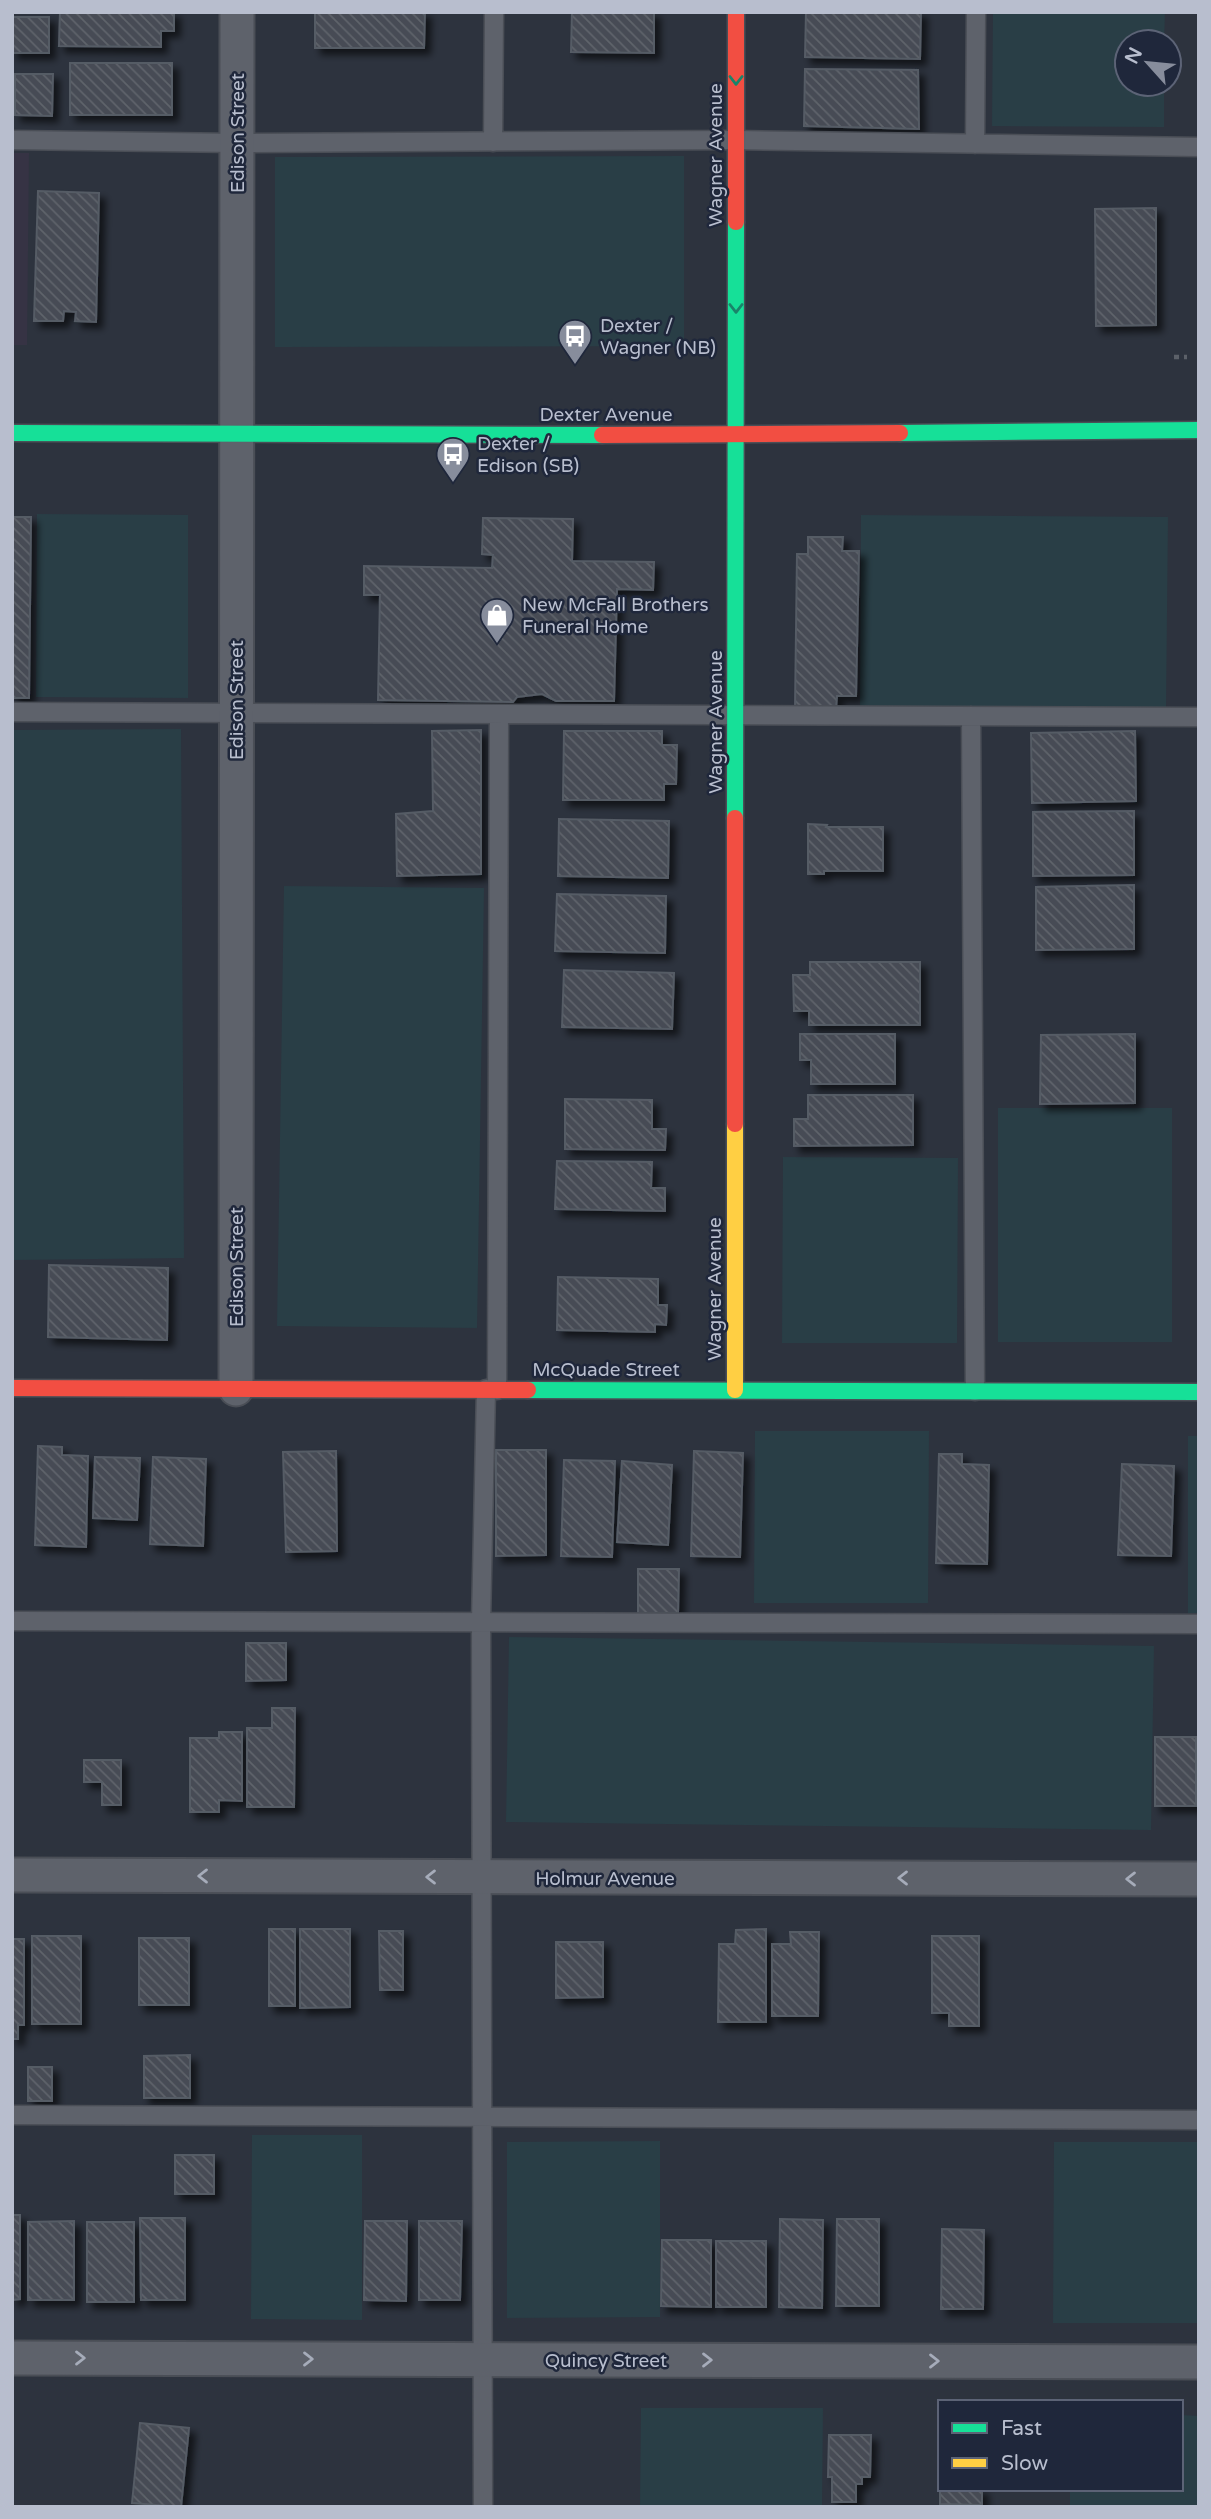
<svg xmlns="http://www.w3.org/2000/svg" width="1211" height="2519" viewBox="0 0 1211 2519" font-family="'Varela Round',sans-serif">
<style>
.medical{fill:#363344}
.green{fill:#293e46}
.building{fill:url(#building-back-hatch);stroke:#555b65;stroke-width:2;filter:url(#shadow)}
.lines{fill:none;stroke-linecap:round;stroke-linejoin:round}
.lane-casing{stroke:#4a4e56;stroke-width:21}
.street-casing{stroke:#4a4e56;stroke-width:37}
.fast-casing{stroke:#4a4e56;stroke-width:19}
.slow-casing{stroke:#4a4e56;stroke-width:19}
.jam-casing{stroke:#4a4e56;stroke-width:19}
.path{stroke:#5b6068;stroke-width:4.5;stroke-dasharray:5 5;stroke-linecap:butt}
.lane{stroke:#5e626b;stroke-width:18}
.street{stroke:#5e626b;stroke-width:33}
.fast{stroke:#16e098;stroke-width:16}
.slow{stroke:#ffcf43;stroke-width:16}
.jam{stroke:#f24e42;stroke-width:16}
.oneway{stroke:#1a846a}
.oneway2{stroke:#a6acba}
.labels{text-anchor:middle;stroke-width:5;stroke-linejoin:round;paint-order:stroke}
.street-label{font-size:19px;fill:#b8bece;stroke:#1f273b}
.poi-label{font-size:19px;fill:#b8bece;stroke:#1f273b;text-anchor:start}
</style>
<defs>
<pattern id="building-back-hatch" width="6" height="6" patternUnits="userSpaceOnUse" patternTransform="scale(1.75)"><rect width="6" height="6" fill="#464b54"/><path d="M-1 5l2 2M0 0l6 6M5-1l2 2" fill="none" stroke="#5f636b"/></pattern>
<filter id="shadow"><feDropShadow dx="6" dy="6" stdDeviation="3.5" flood-color="#0009"/></filter>
</defs>
<rect width="100%" height="100%" fill="#2d333e"/>
<path class="medical" d="M12,153H29L27,345H12Z"/>
<path class="green" d="M993,12H1165L1164,42H1127V84H1164V127L992,126Z
M684,156V346L275,347V157Z
M37,514L188,515V698L36,697Z
M861,515L1168,517L1166,708L860,706Z
M181,729L184,1258L12,1260V730Z
M284,886L484,888L477,1328L277,1326Z
M998,1108H1172V1342H998Z
M783,1157L958,1158L957,1343H782Z
M755,1431H929L928,1603H754Z
M1188,1436H1199V1613H1188Z
M509,1637L1154,1646L1151,1830L506,1822Z
M252,2135H362V2320L251,2319Z
M660,2141V2317L507,2318V2142Z
M1054,2142H1199V2323H1053Z
M641,2408H823L822,2507H640Z
M1181,2415L1199,2416V2507H1070V2489H1181Z"/>
<path class="building" d="M60,12H174V31H161V47L59,46Z
M315,12H425L424,48H315Z
M572,12H654V53L571,52Z
M806,12H921L920,59L805,57Z
M12,17H49V53H12Z
M70,63H172V115H70Z
M805,69L918,70L919,129L804,126Z
M15,74H53L52,116L15,115Z
M38,191L99,193L96,322L75,321L76,312L64,311L63,321H34Z
M1156,208V325L1096,326L1095,209Z
M12,517H31L29,698H12Z
M483,518L573,519L572,561L654,562L653,590L617,589L614,701H556L542,694L517,697L513,702L378,700L380,595H364V566L492,568L493,555L482,554Z
M808,537H843L842,551H859L856,696H837L836,709L795,708L797,554H808Z
M481,730V874L397,876L396,814L433,811L432,731Z
M564,731H662V745H677L676,784H664V800H563Z
M1135,731L1136,801L1032,803L1031,733Z
M1134,811V875L1033,876V812Z
M559,819L669,821L668,878L558,876Z
M808,824L827,825L826,827H883V871H824V874H808Z
M1134,885V949L1036,950V887Z
M557,894L666,896L665,953L555,951Z
M810,962H920V1025H809V1011H794L793,975H810Z
M564,970L674,973L672,1029L562,1027Z
M800,1034H895V1084H811V1060H800Z
M1135,1034V1103L1040,1104L1041,1035Z
M808,1095H913V1145L794,1146V1119H808Z
M565,1099L652,1100V1129H666L665,1150L565,1149Z
M557,1161L652,1162L651,1188H665V1211L555,1209Z
M49,1265L168,1268L167,1340L48,1337Z
M558,1277L658,1279V1305H667L666,1325L655,1324V1332L557,1330Z
M38,1446L62,1447V1455L88,1456L86,1547L35,1545Z
M496,1450H546V1555L496,1556Z
M336,1451L337,1551L286,1552L283,1452Z
M694,1451L743,1453L740,1557L691,1556Z
M939,1454H962V1464L989,1465L987,1564L936,1563Z
M95,1457L140,1458L137,1520L93,1518Z
M153,1457L206,1459L203,1546L150,1544Z
M564,1460L615,1461L612,1557L561,1556Z
M622,1461L672,1465L668,1545L617,1542Z
M1122,1464L1174,1466L1171,1556L1118,1555Z
M638,1569H679L678,1613H638Z
M246,1643H286V1680L246,1681Z
M272,1708H295L294,1807H247V1728H272Z
M219,1732H242V1801L219,1800V1812H190V1738H219Z
M1155,1737H1196V1806H1155Z
M84,1760H121V1805H102V1782H84Z
M269,1929H295V2006H269Z
M300,1929H350V2007L300,2008Z
M766,1929V2022H718L719,1944H735L736,1930Z
M379,1931H403V1990H380Z
M790,1932H819L818,2016H772V1944H791Z
M32,1936H81V2024H32Z
M932,1936H979V2026H949V2013H932Z
M139,1938H189V2005H139Z
M12,1939H24V2025H18V2039H12Z
M556,1942H603V1997L556,1998Z
M190,2055V2098H144V2056Z
M28,2067H52V2101H28Z
M175,2155H214V2194H175Z
M12,2215H20V2299L12,2300Z
M140,2218H185V2300H141Z
M780,2219L823,2220L822,2308L779,2307Z
M837,2219H879V2306H836Z
M74,2221V2300H28V2222Z
M365,2221H407L406,2301L364,2300Z
M419,2221H462L460,2300H419Z
M87,2222H134V2302H87Z
M942,2229L984,2230L983,2309H941Z
M662,2240H711V2307L661,2306Z
M716,2241H766V2307H716Z
M140,2423L189,2428L181,2507L132,2503Z
M829,2435H871L870,2477H862V2484H856V2502H832V2477H828Z
M940,2489H982V2505L940,2504Z"/>
<g class="lines">
<defs>
<path id="lane" d="M12,140L237,143L736,140L1199,147
M493,142L494,12
M975,144L976,12
M12,712L1199,717
M971,716L975,1391
M497,1390L499,714
M12,1621L1199,1624
M12,2115L1199,2120
M483,2507L481,1622L486,1389"/>
<path id="street" d="M236,1389L237,12
M12,1875L1199,1879
M12,2358L1199,2362"/>
<path id="fast" d="M12,433L602,435
M900,433L1199,430
M735,818L736,222
M528,1390L1199,1392"/>
<path id="slow" d="M735,1390V1124"/>
<path id="jam" d="M736,222V12
M602,435L900,433
M735,1124V818
M12,1388L528,1390"/>
</defs>
<use href="#lane" class="lane-casing"/>
<use href="#street" class="street-casing"/>
<use href="#fast" class="fast-casing"/>
<use href="#slow" class="slow-casing"/>
<use href="#jam" class="jam-casing"/>
<path class="path" d="M1174,357H1187"/>
<use href="#lane" class="lane"/>
<use href="#street" class="street"/>
<use href="#fast" class="fast"/>
<use href="#slow" class="slow"/>
<use href="#jam" class="jam"/>
</g>
<defs><path id="oneway-chevron" d="M-2-3.5L2.5 0L-2 3.5" fill="none" stroke-width="1.6" stroke-linecap="round" stroke-linejoin="round" transform="scale(1.75)"/></defs>
<g class="oneway">
<use href="#oneway-chevron" transform="translate(736 80) rotate(90)"/>
<use href="#oneway-chevron" transform="translate(736 308) rotate(90)"/>
</g>
<g class="oneway2">
<use href="#oneway-chevron" transform="translate(203 1876) rotate(-180)"/>
<use href="#oneway-chevron" transform="translate(431 1877) rotate(-180)"/>
<use href="#oneway-chevron" transform="translate(903 1878) rotate(-180)"/>
<use href="#oneway-chevron" transform="translate(1131 1879) rotate(-180)"/>
<use href="#oneway-chevron" transform="translate(80 2358)"/>
<use href="#oneway-chevron" transform="translate(308 2359)"/>
<use href="#oneway-chevron" transform="translate(707 2360)"/>
<use href="#oneway-chevron" transform="translate(934 2361)"/>
</g>
<defs>
<symbol id="bus-pin" viewBox="-11 -11 22 30"><path d="M0 17L-7.5 6A9.5 9.5 0 1 1 7.5 6Z" fill="#878d9c" stroke="#1f273b"/><path d="M-5-6H5V4H4V6H2V4H-2V6H-4V4H-5ZM-3.5-4V0h7V-4ZM-3.5 1.2v1.5H-2V1.2ZM2 1.2v1.5H3.5V1.2Z" fill="#fff"/></symbol>
<symbol id="shop-pin" viewBox="-11 -11 22 30"><path d="M0 17L-7.5 6A9.5 9.5 0 1 1 7.5 6Z" fill="#878d9c" stroke="#1f273b"/><path d="M-5-2.5h2.3a2.7 3.5 0 0 1 5.4 0H5L5.5 6h-11ZM-1.5-2.5h3a1.5 2.3 0 0 0-3 0Z" fill="#fff"/></symbol>
</defs>
<g fill-rule="evenodd">
<use href="#bus-pin" x="556" y="317" width="38" height="52"/>
<use href="#bus-pin" x="434" y="435" width="38" height="52"/>
<use href="#shop-pin" x="478" y="596" width="38" height="52"/>
</g>
<g class="labels">
<g class="street-label">
<text transform="translate(237 133) rotate(-90)" y="7">Edison Street</text>
<text transform="translate(715 155) rotate(-90)" y="7">Wagner Avenue</text>
<text x="606" y="421">Dexter Avenue</text>
<text transform="translate(236 700) rotate(-90)" y="7">Edison Street</text>
<text transform="translate(715 722) rotate(-90)" y="7">Wagner Avenue</text>
<text transform="translate(236 1267) rotate(-90)" y="7">Edison Street</text>
<text transform="translate(714 1289) rotate(-90)" y="7">Wagner Avenue</text>
<text x="606" y="1376">McQuade Street</text>
<text x="605" y="1885">Holmur Avenue</text>
<text x="606" y="2367">Quincy Street</text>
</g>
<g class="poi-label">
<text x="600" y="332">Dexter /<tspan x="600" dy="22">Wagner (NB)</tspan></text>
<text x="477" y="450">Dexter /<tspan x="477" dy="22">Edison (SB)</tspan></text>
<text x="522" y="611">New McFall Brothers<tspan x="522" dy="22">Funeral Home</tspan></text>
</g>
</g>
<rect width="1211" height="2519" fill="none" stroke="#b8bece" stroke-width="28"/>
<rect x="938" y="2400" width="245" height="91" fill="#1f273b" stroke="#5c6376" stroke-width="2"/>
<rect x="952" y="2423" width="35" height="10" fill="#16e098" stroke="#5c6376" stroke-width="2"/>
<text x="1001" y="2435" font-size="21" fill="#b8bece">Fast</text>
<rect x="952" y="2458" width="35" height="10" fill="#ffcf43" stroke="#5c6376" stroke-width="2"/>
<text x="1001" y="2470" font-size="21" fill="#b8bece">Slow</text>
<g transform="translate(1148 63) rotate(297)"><circle r="33" fill="#1f273b" stroke="#5c6376" stroke-width="2"/>
<path d="M0-5L12 26L0 18L-12 26Z" fill="#878d9c"/>
<text y="-10" font-size="19" font-weight="bold" text-anchor="middle" fill="#b8bece">N</text>
</g>
</svg>
